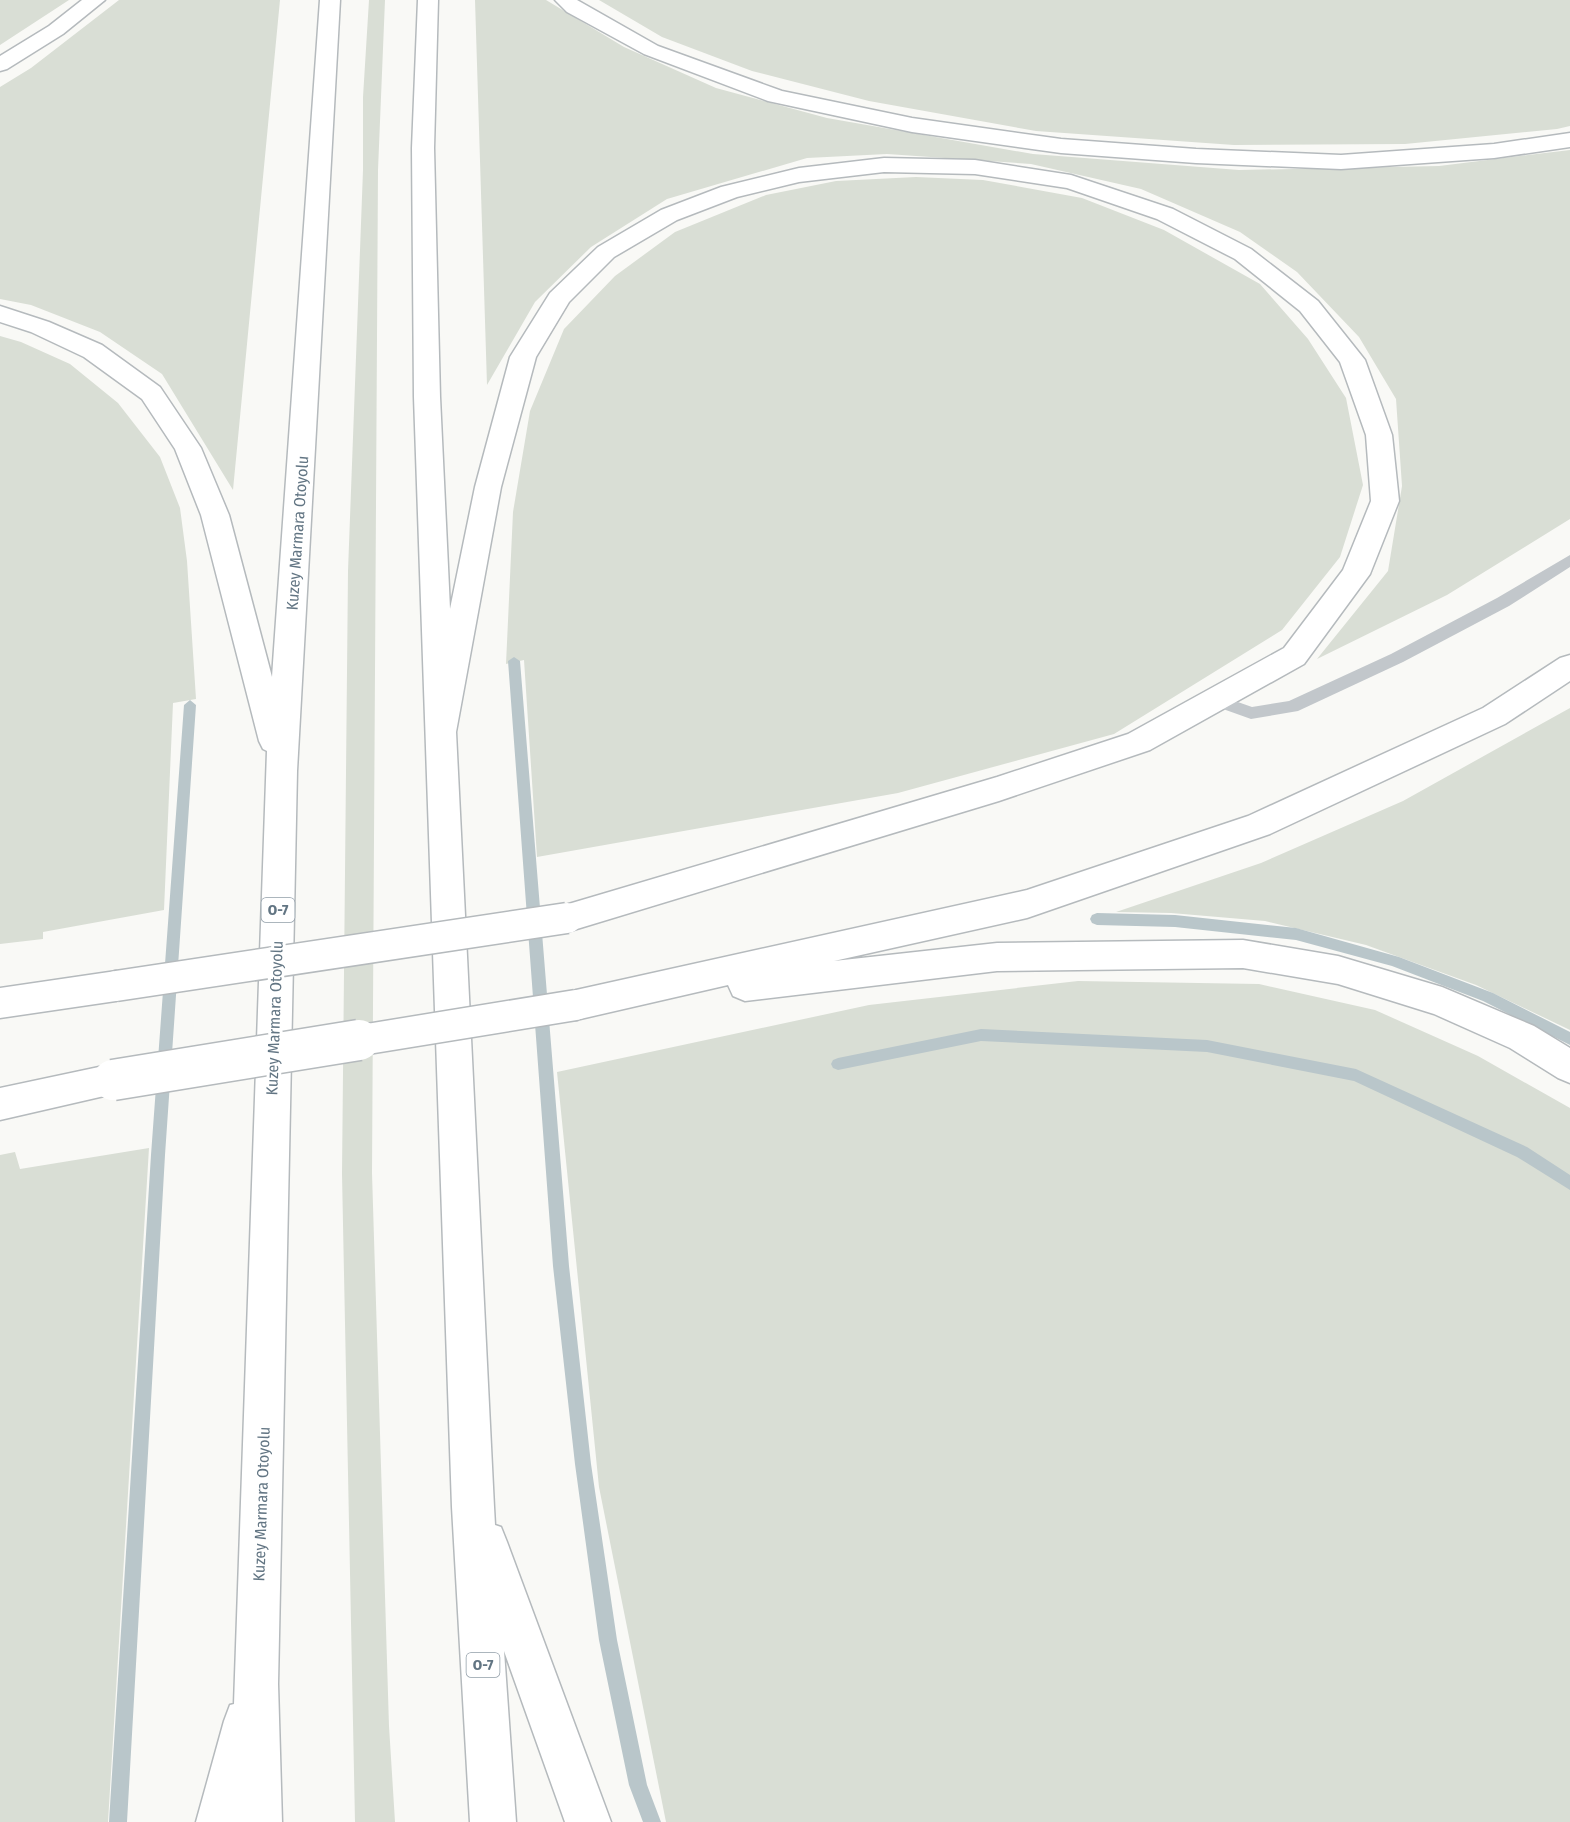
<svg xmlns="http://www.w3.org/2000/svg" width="1570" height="1822" viewBox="0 0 1570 1822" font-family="'Fira Sans Condensed',sans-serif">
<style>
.green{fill:#d9ded5}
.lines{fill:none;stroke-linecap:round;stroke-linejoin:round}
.stream{fill:#b9c6ca;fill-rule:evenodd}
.motorway-casing{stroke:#b5babd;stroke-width:3}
.service{fill:#c2c7cb;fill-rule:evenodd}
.motorway{fill:#fff;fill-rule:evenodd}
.motorway-bridge-far1-casing{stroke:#b5babd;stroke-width:33;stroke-linecap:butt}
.motorway-bridge-casing{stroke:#b5babd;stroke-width:43;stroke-linecap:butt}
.motorway-bridge-far1{stroke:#fff;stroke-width:30}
.motorway-bridge{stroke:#fff;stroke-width:40}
.labels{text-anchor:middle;stroke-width:6;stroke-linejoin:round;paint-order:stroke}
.shield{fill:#fff;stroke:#919ea8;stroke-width:1.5}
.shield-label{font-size:15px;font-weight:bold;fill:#627583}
.street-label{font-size:16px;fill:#627583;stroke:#fff}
</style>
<rect width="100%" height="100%" fill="#f9f9f6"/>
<path class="green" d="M0,0H69L0,45Z
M119,0H280L233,490L162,374L100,332L31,305L0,299V87L31,68Z
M369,0H385L378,170L372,1173L389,1726L395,1822H355L342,1174L348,571L363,170V97Z
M475,0H546L624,47L716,88L827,118L1033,154L1239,170L1439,166L1570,150V519L1447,595L1317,659L1388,571L1402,486L1396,399L1359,337L1297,272L1240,232L1141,189L1031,164L887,154L807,158L667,199L591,247L535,302L487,385Z
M599,0H1570V126L1557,129L1405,144L1234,145L1036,131L869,101L752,71L662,37Z
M916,177L983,180L1082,198L1164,230L1260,284L1308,339L1346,398L1363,485L1340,557L1282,630L1114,734L898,793L537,857L524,660L506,664L513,512L530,411L564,329L615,276L675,232L766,195L836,181Z
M0,336L21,342L70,364L118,403L160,457L180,508L187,561L196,699L173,703L164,910L43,932V939L0,944Z
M1570,708V1030L1476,985L1366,945L1265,921L1171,913L1116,912L1261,863L1403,801Z
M1078,981L1259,984L1375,1010L1478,1056L1570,1108V1822H666L599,1487L557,1072L869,1005Z
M149,1148L108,1822H0V1155L15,1152L20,1169Z"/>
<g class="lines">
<path class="stream" d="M514,657L520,661L569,1266L591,1464L617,1640L647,1785L661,1822H643L629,1785L599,1640L575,1464L553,1266L508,661Z
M190,700L196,705L165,1155L127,1822H109L151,1155L184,705Z
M1097,913L1175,915L1296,928L1399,957L1493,993L1570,1032V1045L1483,1001L1392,966L1296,940L1175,927L1097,925L1092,923L1090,919L1092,915Z
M981,1029L1207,1040L1356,1069L1527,1147L1570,1175V1190L1517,1157L1354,1081L1207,1052L981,1041L838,1070L833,1068L831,1064L833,1060L838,1058Z"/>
<defs>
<path id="motorway" d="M82,0H105L63,34L7,69L0,71V56L49,26Z
M320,0H340L297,771L278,1684L282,1822H196L224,1721L230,1705L234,1704L267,751L263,749L259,741L201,515L175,449L142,399L84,357L31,332L0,322V306L49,322L102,345L160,387L201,448L229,515L272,677Z
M418,0H438L434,148L440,397L450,609L475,487L510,357L550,293L598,247L661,210L721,187L799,168L884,158L975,160L1071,175L1173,209L1251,249L1318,301L1365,360L1392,435L1399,501L1370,574L1304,664L1150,750L999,801L567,932L555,928L550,918L555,908L997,777L1128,734L1284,648L1343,570L1371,501L1366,435L1340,362L1300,311L1235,259L1157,219L1067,188L975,174L884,172L799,182L737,197L677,220L614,257L569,302L536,357L501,487L456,732L494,1507L495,1525L501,1527L507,1542L611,1822H565L504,1651L516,1822H470L452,1507L414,397L412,148Z
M555,0H577L658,46L782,91L912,118L1061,139L1196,149L1341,155L1494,144L1570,133V147L1494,158L1341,169L1196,163L1061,153L912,132L768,101L644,54L567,12Z
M1570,655V681L1505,724L1270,834L1027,918L834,961L997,943L1243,940L1338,956L1442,987L1534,1026L1570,1048V1083L1558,1078L1510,1048L1434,1014L1338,984L1243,968L997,971L745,1001L733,996L728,985L576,1020L564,1015L559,1005L564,995L576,990L1027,890L1248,816L1483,708L1560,658Z
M116,971L128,976L133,986L128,996L116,1001L0,1018V988Z
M113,1064L126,1069L131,1080L126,1091L0,1120V1088Z"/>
</defs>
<use href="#motorway" class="motorway-casing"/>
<path class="service" d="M1570,555V567L1509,606L1403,662L1298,711L1251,719L1209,704L1207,700L1209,696L1215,694L1252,707L1289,701L1391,654L1497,598Z"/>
<use href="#motorway" class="motorway"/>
<defs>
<path id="motorway-bridge-far1" d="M116,986L567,918
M349,1042L576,1005"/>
<path id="motorway-bridge" d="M113,1080L359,1040"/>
</defs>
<use href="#motorway-bridge-far1" class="motorway-bridge-far1-casing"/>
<use href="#motorway-bridge" class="motorway-bridge-casing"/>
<use href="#motorway-bridge-far1" class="motorway-bridge-far1"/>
<use href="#motorway-bridge" class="motorway-bridge"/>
</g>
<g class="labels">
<g class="shield">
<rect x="261.5" y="898" width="33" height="24" rx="4.5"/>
<rect x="466.5" y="1653" width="33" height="24" rx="4.5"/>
</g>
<g class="shield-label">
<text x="278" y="915">O-7</text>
<text x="483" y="1670">O-7</text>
</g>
<g class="street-label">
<text transform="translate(297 533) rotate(-86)" y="6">Kuzey Marmara Otoyolu</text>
<text transform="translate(274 1018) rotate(-88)" y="6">Kuzey Marmara Otoyolu</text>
<text transform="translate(261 1504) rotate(-88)" y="6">Kuzey Marmara Otoyolu</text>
</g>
</g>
</svg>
